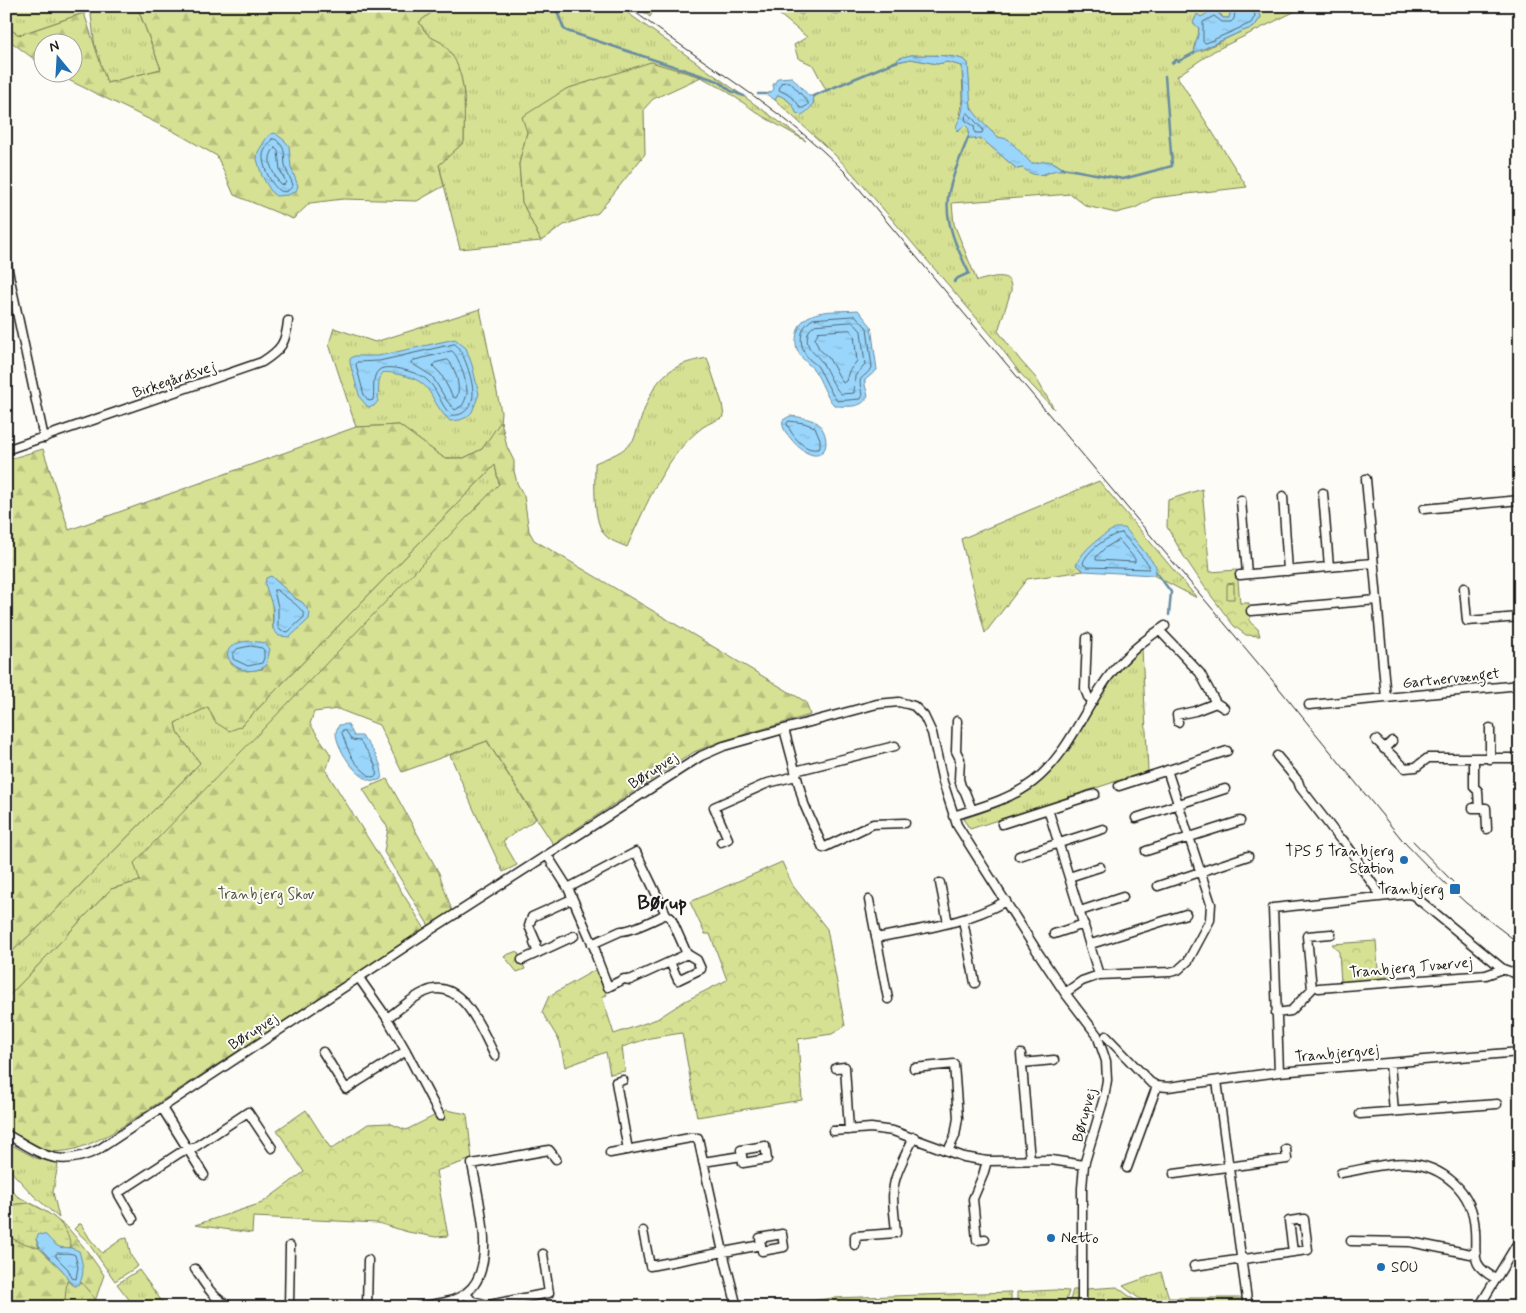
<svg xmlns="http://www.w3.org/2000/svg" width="1526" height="1313" viewBox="0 0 1526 1313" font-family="Mynerve,sans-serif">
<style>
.grass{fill:url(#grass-tufts);stroke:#797e58;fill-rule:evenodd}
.forest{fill:url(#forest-firs);stroke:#797e58;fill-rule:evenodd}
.wetland{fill:url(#wetland-marsh);stroke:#797e58}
.park{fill:url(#park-crowns);stroke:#797e58}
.pitch{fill:#d6e193;stroke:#797e58}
.water{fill:url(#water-ripples);stroke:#688ca2}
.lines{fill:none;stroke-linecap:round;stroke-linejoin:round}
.shore{stroke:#4e6675;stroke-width:1}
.stream{stroke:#688ca2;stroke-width:2.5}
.minor-casing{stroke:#1c1c1c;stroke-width:11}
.minor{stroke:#fdfcf7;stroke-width:8}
.tram{stroke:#1c1c1c;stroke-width:1}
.poi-dot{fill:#1f6fb2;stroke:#fdfcf7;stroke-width:2}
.labels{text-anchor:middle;stroke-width:4;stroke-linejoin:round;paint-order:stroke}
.street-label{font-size:15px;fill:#1c1c1c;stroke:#fdfcf7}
.poi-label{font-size:15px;fill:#1c1c1c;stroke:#fdfcf7;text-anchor:end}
.park-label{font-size:15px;fill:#545740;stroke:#fdfcf7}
.district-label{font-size:20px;font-weight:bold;fill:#1c1c1c;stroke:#fdfcf7}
</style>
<defs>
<pattern id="grass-tufts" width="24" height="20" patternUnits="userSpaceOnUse" patternTransform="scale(1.25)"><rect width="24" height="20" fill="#d6e193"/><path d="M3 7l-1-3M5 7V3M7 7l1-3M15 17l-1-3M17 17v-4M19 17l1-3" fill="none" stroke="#b7c07e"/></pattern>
<pattern id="forest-firs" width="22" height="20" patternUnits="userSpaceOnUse" patternTransform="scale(1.25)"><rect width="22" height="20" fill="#d6e193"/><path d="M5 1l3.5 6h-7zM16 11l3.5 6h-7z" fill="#b7c07e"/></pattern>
<pattern id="wetland-marsh" width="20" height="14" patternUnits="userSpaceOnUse" patternTransform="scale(1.25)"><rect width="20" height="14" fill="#d6e193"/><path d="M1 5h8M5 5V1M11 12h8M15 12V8" fill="none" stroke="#b7c07e"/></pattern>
<pattern id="park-crowns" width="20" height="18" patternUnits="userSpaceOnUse" patternTransform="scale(1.25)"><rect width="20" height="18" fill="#d6e193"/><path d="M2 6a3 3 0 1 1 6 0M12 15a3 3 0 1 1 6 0" fill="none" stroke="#b7c07e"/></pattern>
<pattern id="water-ripples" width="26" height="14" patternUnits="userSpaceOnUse" patternTransform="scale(1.25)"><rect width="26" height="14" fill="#9ad6fb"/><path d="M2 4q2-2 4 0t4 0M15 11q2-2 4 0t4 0" fill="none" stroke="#84b7d7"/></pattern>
</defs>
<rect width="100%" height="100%" fill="#fdfcf7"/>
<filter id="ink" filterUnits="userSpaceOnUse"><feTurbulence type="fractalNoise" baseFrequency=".02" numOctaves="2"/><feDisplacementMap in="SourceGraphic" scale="10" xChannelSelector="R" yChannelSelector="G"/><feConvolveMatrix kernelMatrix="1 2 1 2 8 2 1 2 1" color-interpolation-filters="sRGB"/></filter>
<g filter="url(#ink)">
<path class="grass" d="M6,6H83L84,13L19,35L6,27Z
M90,6H137L161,69L107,83L95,48Z
M440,6H618L806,141L762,116L725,90L701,77L651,63L566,89L527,132L519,164L522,202L541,241L460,249L439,165L464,142V93L461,77L443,44L429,36L419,22Z
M637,6H655V7L650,17Z
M769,6H786L802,15L808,6H814L835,14L870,9L877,6H1145L1147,13L1181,6H1231L1230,18H1223L1220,13L1201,17L1198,15L1199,36L1194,46L1201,51L1240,32L1254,27L1261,17L1257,6H1306L1214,51L1177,76L1247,187L1153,198L1135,208L1116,213L1086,206L1071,194L952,203L954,224L977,281C990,278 1013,269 1011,291L998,331L1020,360L1036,378L1054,409L1020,373L992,336L854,175L835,155L775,100L778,95L784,97L794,106L814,103L813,96L826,90L813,65L798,58L794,45L807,37ZM911,55C925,56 959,53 968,63C969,77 968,93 971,106C975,121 1002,140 1015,149C1021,152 1026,161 1032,163C1046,167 1047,154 1064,170L1056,169L1044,175L1023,168L1017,169L982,139H974L969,129L965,125L957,131L963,100L962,66L947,62L937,64L911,59L898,62L875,70Z
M480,309L501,412L500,424L482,449L464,458H444L399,425L356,427L329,344L334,328L375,342Z
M707,358L722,403L724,417C717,420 709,423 703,427C665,455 646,506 627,547C620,544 611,541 606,536C592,524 595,480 595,463C609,457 625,452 634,439C644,413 650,379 677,367C686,362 697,360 707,358Z
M495,465L499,484L140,881L111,889L6,999V957L45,921L200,763L177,732L175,723L208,707L215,722L240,727Z
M1099,481L1197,598L1153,575L1156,572L1076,565L1084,571L1027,579L985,633L961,539Z
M1142,649L1148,771L970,829L963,819C989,810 1014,802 1036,785C1069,760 1085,719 1108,686C1117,672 1130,660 1142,649Z
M487,741L536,819L503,841L517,865L503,872L474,810L450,755Z
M6,1142L36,1158L58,1164L53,1192L59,1218L34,1196L6,1166Z
M79,1224H81L90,1239L102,1253L122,1239L127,1238L131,1256L138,1266L115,1281L86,1240L74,1229Z
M139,1270L166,1307H135L117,1284Z
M1161,1272L1169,1298H1242L1243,1307H1150L1123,1286Z
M1117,1287L1144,1307H1086V1289Z
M1055,1290L1069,1291L1064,1307H1029L1026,1302H1017V1292Z
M1073,1290H1078V1307H1068Z
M1011,1292V1307H762L833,1298Z"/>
<path class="forest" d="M137,6H440L419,22C422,27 426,34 431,37C435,40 441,41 444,45C469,69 464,111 464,142L439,165L444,186L417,201L343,199L310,203L293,219L234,195L217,156L173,131L54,73L72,72V42H42V65L6,38V27L19,35L84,13L107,83L161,69Z
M651,62L701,77L653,99L644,109L645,154L598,213L564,225L541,241L522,202L519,164L527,132L522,117L566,89Z
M501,421L507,447L514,461V471L517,483L524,496L529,531L534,540L806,702L810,715L719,742L694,752L553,844L487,741L402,772L379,725L338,709L314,712L310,724L331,755L326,771L425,929L112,1133C88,1145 65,1158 37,1148C27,1144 16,1136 6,1130V999L111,889L140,881L134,863L499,484L495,465L240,727L229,731L215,722L208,707L175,723L177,732L200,763L45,921L6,957V460L43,449L69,530L356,427L399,425L444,458H464L482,449ZM271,576L295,598L303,603L309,619L302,625L273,629ZM241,642L263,669L247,671L231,664L230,648Z
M387,779L439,873L452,911L429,926L384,852L388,828L363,789Z
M6,1183L17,1196L42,1209L68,1228L87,1251L104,1275L93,1307H6ZM46,1235C54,1244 58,1251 71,1247L64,1272L39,1248Z"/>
<path class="wetland" d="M30,1203C51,1214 67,1222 71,1247L64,1249L36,1239L39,1248L17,1241L6,1235V1205L8,1207L16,1204Z
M67,1281L75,1286L81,1282L96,1300L93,1307H68L65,1299Z"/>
<path class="park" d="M1202,489L1210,572L1237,570L1240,603H1249L1250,622L1258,629L1260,636L1246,635L1234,626L1206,589L1183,555L1167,527L1168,500Z
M782,862L793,886L827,929L845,1026L832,1034L798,1039L802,1100L697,1117L682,1033L650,1038L622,1047L625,1071L610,1074L606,1052L565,1067L560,1042L542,1012L549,996L595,970L607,995L602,997L614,1034L657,1019L685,1001L727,980L710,934H705L690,902Z
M1376,941L1378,969L1390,968L1392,979L1341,983L1339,952L1332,944Z
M517,951L525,969L517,972L504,956Z
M306,1110L331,1149L368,1124L389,1123L406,1130L446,1110L467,1114L472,1159L436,1171L448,1236L436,1237L408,1232L378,1223L253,1217L252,1233L195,1225L262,1203L304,1172L277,1130Z"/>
<path class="pitch" d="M1234,583V599H1227V584Z"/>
<path class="water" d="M1231,6H1257L1261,17L1254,27L1240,32L1194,53C1194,44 1199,37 1199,28L1193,23L1197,14L1201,17L1214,9L1223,18H1229Z
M911,55C925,56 959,53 968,63L971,108L983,123L997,137L1008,139L1031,163C1038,164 1041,161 1047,161C1053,161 1060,167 1065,170C1047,168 1040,183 1023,168L1017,169L982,139L968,138L969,129L965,125L957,131C955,124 959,122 961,116C966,100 963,82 962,66L947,62L937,64L911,59L896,62L899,58Z
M792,77L809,96H813C815,106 810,109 802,115L796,113C794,104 787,98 778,95L775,100L766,94L771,92L774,89L773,85L778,78Z
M275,133L285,141L289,146L291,167L298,186L296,191L288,195L276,196L272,193L262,176L257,159L258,152L267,137L271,134Z
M858,310L871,326L877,370L865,380V385L868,396C862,409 847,406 835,406C825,396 822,381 814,370C808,363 800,358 797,349C795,343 796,336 798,330C804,307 839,312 858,310Z
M455,339L466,348L472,365L479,394L472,412L467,417L460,420L450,421C428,401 435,381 401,375C394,374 389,371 382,373L379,381L378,401L374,406L368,407L360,398L350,363V359L354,356H378Z
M790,416C799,417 808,418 816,422C824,426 829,443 824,450C816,463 798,448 792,440C787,434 781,428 783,420Z
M1115,528H1125L1156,566V572L1153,575L1084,571L1076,565C1084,548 1099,538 1115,528Z
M271,576L295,598L303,603L310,613L309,619L290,637L279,636L273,629V608L265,584L266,578Z
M251,641L265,643L270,649L266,666C236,684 205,643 251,641Z
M348,724L354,736H362C370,746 386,766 381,779C363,790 336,749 336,733C336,730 338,727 339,725Z
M39,1234L46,1235C64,1256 60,1242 79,1251C82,1262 86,1273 79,1284L75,1286C65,1280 69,1278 63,1271C54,1260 41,1253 36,1239Z"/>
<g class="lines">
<path class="shore" d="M1236,6L1234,19L1231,22H1222L1214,16L1203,22V42L1206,43L1251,23L1255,16L1253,6
M790,82L808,102V105L803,108H800C796,98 787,94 779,90L781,83Z
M968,113L983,130L982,133H975L974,126L965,120L966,115Z
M272,139H275C289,150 282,155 286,169C288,175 291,179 293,185C280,207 262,169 263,156C263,150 269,144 272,139Z
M275,148L278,151L280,170L286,182L284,185L280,184C273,173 264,159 275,148Z
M856,316L867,328L872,368C860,382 858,374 862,395L860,399L837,401C829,391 825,378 818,367C815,363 812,362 809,359C798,347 798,327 813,319Z
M853,322L861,331L865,365L855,376L854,393L841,394C833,386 829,374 823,364C817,353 804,350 808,334C809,330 811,328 815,325Z
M850,330L854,335L857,361L849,371L846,381L843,383L828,357L819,349L815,339L818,332Z
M455,344C464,351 473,381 473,393C473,406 464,417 451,415C440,405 438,389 427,380C420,373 387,363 379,370C371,376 375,391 373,400L369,401L364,395L356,365L357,362L379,361Z
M452,351C459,355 468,386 467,394C466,398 464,403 462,406L455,410L447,401L432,376L411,363L412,361Z
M448,360C455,366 462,390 456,398L453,397L441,374L433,366L435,363Z
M789,421L804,423L815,427L820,439V448C806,454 792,436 787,424Z
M1122,533L1149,565V569L1087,567L1083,564C1084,553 1111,533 1122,533Z
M1119,540L1135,559V562L1096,560V557L1105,548Z
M274,590H277C286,598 298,604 304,614V617L288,632L281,631L278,627V607Z
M251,646L262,648L264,650V658L262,663L248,666L233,659V654L237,649Z
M343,730L346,731L352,740L360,741C366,750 379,765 376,776L371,777C352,762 350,756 342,733Z
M58,1253C64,1254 70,1252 75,1255L78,1267L76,1279L72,1278L68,1269L56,1257V1254Z"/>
<path class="stream" d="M555,6L564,29L567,31L718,81L731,91L744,96
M1172,63L1176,60L1179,61L1194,53
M758,94H766
M813,96L897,61
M1062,168L1123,179L1172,166L1165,76
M954,282L958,278L969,273C958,250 945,224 948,198C949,182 962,154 968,138
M1156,572L1171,592L1169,615"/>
<defs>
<path id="minor" d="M6,261L44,438
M6,450L262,362C281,350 286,343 288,321
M1366,479L1386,698L1520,685
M1323,493L1329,567
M1283,496L1288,571
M1241,500L1247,574
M1424,509L1520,500
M1240,575L1373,563
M1464,588L1467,621L1520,617
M1251,611L1377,600
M1159,630L1200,673L1216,703L1224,708
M1087,638L1085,689L1088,697L1093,701
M1309,705L1386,698
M957,721L956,751L960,759L959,779L961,786L965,792L972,810
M1178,722L1177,715L1195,711L1216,703
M784,729L804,804L823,848L873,824L905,823
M1376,740L1405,768L1416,767L1428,758H1520
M1384,749L1392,741
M1277,756L1298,781L1300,787L1340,839L1343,840L1357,859L1358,863L1379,893L1380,897
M1474,759V787L1478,791L1479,808
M1490,759V728
M795,771L895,746
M1119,786L1227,751
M1473,808H1486L1487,829
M1048,809L1099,975
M953,816C981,807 1009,800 1033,782C1065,757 1080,719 1102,686C1117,662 1141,642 1165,626
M1136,818L1225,789
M1002,824L1095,794
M721,842L728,839L714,807L768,783L796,776
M1146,851L1240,821
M547,855L568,888L596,952V956L608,987L624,979L630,980L687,954L671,918L666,914L636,852L568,888
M1019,856L1103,829
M1069,877L1100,867
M940,883L948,923
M1158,886L1248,856
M869,900L888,999
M1080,911L1123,897
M963,920L975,983
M1054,934L1084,924
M876,938C921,929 965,924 1006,901
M592,944L621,931C633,931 655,919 666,914
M1091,944L1186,914
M538,953L534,943L536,942L529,926L532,917L572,899
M522,960L574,936
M670,962L678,980L701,969L697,960L687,954
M359,978L387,1018C399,1010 411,998 425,992C462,975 483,1033 495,1056
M1319,988L1486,975L1503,969
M1065,993L1082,981L1099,975L1170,972L1178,970L1188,961L1210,920L1211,904L1167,770
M1276,1013L1291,1011L1312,989L1307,936L1331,934
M387,1018L406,1051L440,1116
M1106,1036L1150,1082L1157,1086L1168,1087L1279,1072L1520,1052
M323,1052L346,1089L406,1051
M1021,1054L1030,1160
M1022,1063L1054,1060
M1390,1063L1394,1112
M836,1068L845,1067L849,1130
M914,1068L954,1064L958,1118L955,1136L948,1151
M1279,1072L1273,908L1408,894L1413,895L1503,969L1520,975
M623,1080L616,1082L628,1150
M1217,1081L1248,1307
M162,1108L204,1175
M1360,1114L1497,1104
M833,1131L871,1128L893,1131L964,1157L987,1161L1051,1160L1084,1165
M6,1134C42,1154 57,1169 98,1150L429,931L701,756L724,746L784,729L877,704L899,702L907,704L914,706L924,716L932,733L943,782L957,825L1035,948L1065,993L1097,1035L1106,1061L1107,1080L1104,1098L1084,1165L1082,1188V1307
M610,1153L690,1138H698L723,1252L737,1307
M703,1162L742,1156L741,1150L765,1146L767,1159L743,1163L742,1156
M1127,1168L1157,1086
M1341,1173C1382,1166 1419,1151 1454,1183C1468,1196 1474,1211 1475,1230C1477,1256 1469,1264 1495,1278
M1174,1174L1287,1159L1286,1149
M133,1219L118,1193L181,1152L195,1147L248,1112L272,1148
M643,1231L650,1266L761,1245L760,1238L782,1234L784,1247L762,1251L761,1245
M985,1239L977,1240L973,1199L983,1175L987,1161
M1351,1241L1410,1242L1476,1255
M855,1245V1236L896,1233C895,1215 890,1195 896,1177C900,1164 908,1150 914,1137
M1194,1266L1308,1250L1304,1219L1289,1221L1293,1252
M195,1269C205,1284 213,1299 231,1307
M466,1294L472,1301L489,1305L549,1293L543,1254
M289,1307L290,1246
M367,1307L368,1260
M418,1307C434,1304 453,1303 466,1293C499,1269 478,1198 472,1164L549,1150L556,1159
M1479,1307L1520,1239"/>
</defs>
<use href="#minor" class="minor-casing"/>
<use href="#minor" class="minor"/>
<path class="tram" d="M627,6C700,62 781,107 846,173L1278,687L1404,842L1430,869L1466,903L1520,944
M1413,841L1453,882"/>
</g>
</g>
<g class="poi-dot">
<circle cx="1404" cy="860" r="5"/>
<rect x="1449" y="883" width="12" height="12" rx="2.5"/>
<circle cx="1051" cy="1238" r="5"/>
<circle cx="1381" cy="1267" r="5"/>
</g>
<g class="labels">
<g class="street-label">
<text transform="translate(174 379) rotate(-19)" y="5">Birkegårdsvej</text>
<text transform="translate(1451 678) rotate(-6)" y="5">Gartnervænget</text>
<text transform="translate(653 770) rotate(-33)" y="5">Børupvej</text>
<text transform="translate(1411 967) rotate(-5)" y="5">Tranbjerg Tværvej</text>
<text transform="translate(253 1031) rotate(-33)" y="5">Børupvej</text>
<text transform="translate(1337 1053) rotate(-5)" y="5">Tranbjergvej</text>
<text transform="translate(1084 1115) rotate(-75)" y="5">Børupvej</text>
</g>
<g class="poi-label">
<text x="1394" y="856">TPS 5 Tranbjerg<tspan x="1394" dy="17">Station</tspan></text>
<text x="1444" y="894">Tranbjerg</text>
<text x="1061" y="1243" text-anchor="start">Netto</text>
<text x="1391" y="1272" text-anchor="start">SOU</text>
</g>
<g class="park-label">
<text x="266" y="899">Tranbjerg Skov</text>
</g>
<g class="district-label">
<text x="662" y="909">Børup</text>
</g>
</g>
<rect width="1526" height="1313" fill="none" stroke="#fdfcf7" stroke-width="25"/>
<rect x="12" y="12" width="1501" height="1288" fill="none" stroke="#1c1c1c" stroke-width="2" filter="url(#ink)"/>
<g transform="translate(58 58) rotate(342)"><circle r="24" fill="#fdfcf7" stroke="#a3a29f"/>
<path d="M0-4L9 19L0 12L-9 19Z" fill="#1f6fb2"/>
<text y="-8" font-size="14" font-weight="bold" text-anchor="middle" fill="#1c1c1c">N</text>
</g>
</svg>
